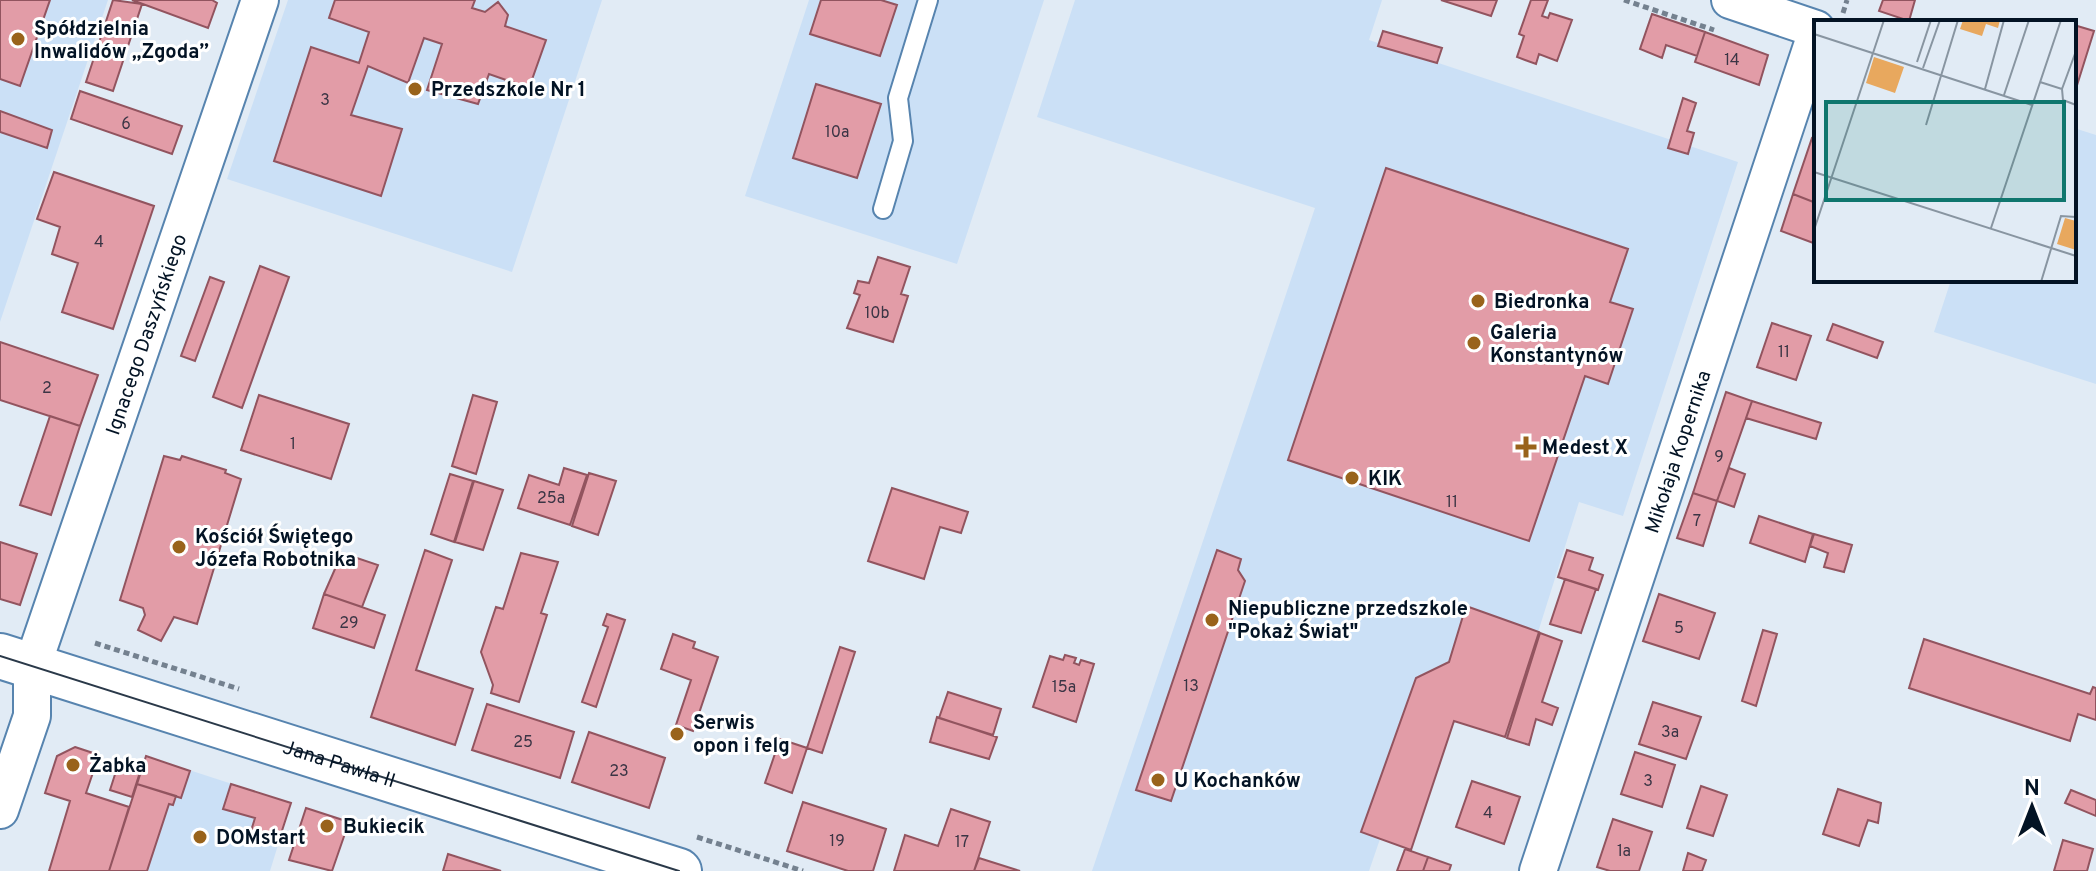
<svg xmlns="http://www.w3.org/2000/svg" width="2096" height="871" viewBox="0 0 2096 871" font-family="Overpass,sans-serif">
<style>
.built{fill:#cbe0f6}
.building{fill:#e29ca7;stroke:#92545f;stroke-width:2}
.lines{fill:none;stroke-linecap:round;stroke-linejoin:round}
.service-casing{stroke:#5784af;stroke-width:22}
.minor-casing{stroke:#5784af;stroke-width:40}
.secondary-casing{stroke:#5784af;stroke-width:48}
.path{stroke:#74818f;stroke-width:5;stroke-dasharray:6 4;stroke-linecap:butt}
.service{stroke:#fff;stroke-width:18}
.minor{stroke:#fff;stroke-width:36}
.secondary{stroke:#fff;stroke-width:44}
.tram{stroke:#2a3949;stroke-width:2}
.poi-dot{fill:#99631b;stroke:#fff;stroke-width:3}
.labels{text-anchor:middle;stroke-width:6;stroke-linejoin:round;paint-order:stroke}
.number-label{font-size:16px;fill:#3b3545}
.poi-label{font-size:20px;font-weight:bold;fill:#031324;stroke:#fff;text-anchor:start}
.street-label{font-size:20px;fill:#031324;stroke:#fff}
.inset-road{fill:none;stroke:#8895a1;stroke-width:2}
.view{fill:#0f766e;fill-opacity:0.15;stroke:#0f766e;stroke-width:4}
.inset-edge{fill:none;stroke:#031324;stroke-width:4}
</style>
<rect width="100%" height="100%" fill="#e1ebf5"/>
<path class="built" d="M0,0H108L0,322Z
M288,0H602L512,272L227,179Z
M809,0H1044L957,264L745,196Z
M1075,0H1382L1369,40L1738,162L1623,516L1579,502L1505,737L1454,721L1411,850L1380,839L1369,871H1092L1315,208L1037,117Z
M2074,128L2096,135V384L1934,332L1951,280H2074Z
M146,756L291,803L270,871H108Z"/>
<path class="building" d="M0,0H50L20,86L0,79Z
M113,0L142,4L113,91L86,82Z
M132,0H212L217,3L208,28Z
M335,0H475L472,8L485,12L498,2L508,15L505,26L546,40L529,88L489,74L478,104L427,90L442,44L424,38L408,83L368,66L351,115L402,129L381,196L274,161L311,47L359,63L369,32L329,18Z
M821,0H881L897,5L880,56L810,34Z
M1441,0H1497L1491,16Z
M1531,0H1548L1542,16L1548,18L1550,13L1572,20L1557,61L1539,54L1536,64L1517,57L1524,36L1519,34Z
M1883,0H1915L1909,21L1879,11Z
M1652,14L1705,32L1697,56L1666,45L1662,58L1640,49Z
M2074,25L2094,31L2074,95Z
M1383,31L1442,48L1437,63L1378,46Z
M1705,32L1768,55L1759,85L1695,62Z
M816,84L881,104L857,178L793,158Z
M80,91L182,126L172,154L71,119Z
M1683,98L1696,103L1687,131L1694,133L1688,154L1668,148Z
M0,111L52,130L47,148L0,132Z
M1812,138L1816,139V203L1793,194Z
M1386,168L1628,249L1610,302L1633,309L1608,384L1585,376L1529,541L1288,460Z
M54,172L154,206L113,329L62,312L78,263L52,254L60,227L37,219Z
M1793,194L1816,203V244L1781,231Z
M878,257L910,267L901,294L908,296L893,342L847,328L860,295L854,293L858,281L869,283Z
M260,266L289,277L242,408L213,397Z
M210,277L224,282L195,361L181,356Z
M1772,323L1811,336L1796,380L1757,367Z
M1833,324L1883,342L1877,358L1827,340Z
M0,342L98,375L80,426L0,400Z
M1726,392L1752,401L1717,501L1693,493Z
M259,395L349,424L331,479L241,450Z
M473,395L497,402L476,474L452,466Z
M1752,401L1821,423L1816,439L1746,418Z
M50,416L80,426L51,515L20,505Z
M164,456L180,460L182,456L226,470L225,473L241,479L197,624L174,617L161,641L138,630L145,615L143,608L120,600Z
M564,468L587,475L570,525L518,508L529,475L559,485Z
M1729,468L1745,474L1734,507L1717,501Z
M589,473L616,481L598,535L572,526Z
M450,474L473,481L454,542L431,534Z
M474,481L503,490L483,550L455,542Z
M892,488L968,512L961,533L940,527L924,579L868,561Z
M1693,493L1717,501L1703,546L1677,538Z
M1759,516L1813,534L1805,562L1750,543Z
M1814,534L1852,545L1844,572L1824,567L1828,553L1810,546Z
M0,542L37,554L20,605L0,599Z
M425,550L452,560L416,670L473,689L455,745L371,717Z
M1217,550L1241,559L1238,570L1245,581L1171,801L1136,790Z
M1567,550L1593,558L1589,570L1603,575L1598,590L1558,577Z
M342,553L378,565L362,607L324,594Z
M521,553L558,562L541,613L547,615L519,702L491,693L493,685L481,652L496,607L503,609Z
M1565,579L1596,589L1581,633L1550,624Z
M324,594L385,615L374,648L313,628Z
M1659,594L1715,613L1699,659L1643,641Z
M1466,606L1539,632L1505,737L1454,721L1411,850L1361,832L1416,678L1449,662Z
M607,614L625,620L596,707L582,702L608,627L603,625Z
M1763,630L1777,634L1756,706L1742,701Z
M1540,633L1562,641L1542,702L1558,708L1552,725L1536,719L1529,745L1507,738Z
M673,634L695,642L693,648L718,657L693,731L676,725L691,680L661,669Z
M1924,639L2090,694L2093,687L2096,688V720L2078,714L2070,741L1909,688Z
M840,647L855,652L822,753L807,748Z
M1065,655L1076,658L1074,663L1079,665L1081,660L1094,664L1076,722L1033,707L1050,656L1063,660Z
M948,692L1001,709L993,735L939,718Z
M1653,702L1701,717L1686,759L1639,744Z
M487,704L574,732L560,778L472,750Z
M937,717L997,737L989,759L930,742Z
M589,732L665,758L649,808L572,782Z
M780,739L807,748L792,793L765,783Z
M75,747L99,755L86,793L129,807L109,871H49L70,801L45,793L57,756Z
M1635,752L1675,765L1662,807L1621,794Z
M146,756L190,771L181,798L137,784Z
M119,762L141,769L132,797L110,790Z
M1472,781L1520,797L1504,844L1456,827Z
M137,784L176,796L173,805L169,804L147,871H109Z
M231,784L291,803L278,843L250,834L255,818L223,809Z
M1701,786L1727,795L1713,836L1687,828Z
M1838,789L1881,803L1878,823L1868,820L1859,846L1823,834Z
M2071,790L2096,800V816L2065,803Z
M803,802L886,829L873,871H848L787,851Z
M306,808L349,822L332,871L289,860Z
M951,809L990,822L974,871H894L905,835L938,846Z
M1613,819L1652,832L1639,871H1610L1597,867Z
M2063,840L2093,849L2087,871H2054Z
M1405,849L1428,857L1423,871H1397Z
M1688,853L1706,860L1702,871H1683Z
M448,854L501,871H443Z
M1428,857L1451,865L1449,871H1423Z
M979,858L1020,871H974Z"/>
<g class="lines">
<defs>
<path id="service" d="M883,209L903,141L898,98L928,0"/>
<g id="minor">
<path d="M1730,0L1816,29"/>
<path id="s1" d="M0,810L32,716V667L260,0"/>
<path id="s2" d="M1538,871L1816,34"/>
</g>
<g id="secondary">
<path id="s3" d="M0,656L679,871"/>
</g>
</defs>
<use href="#service" class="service-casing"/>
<use href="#minor" class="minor-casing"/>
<use href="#secondary" class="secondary-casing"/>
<path class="path" d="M1624,0L1714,30
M1843,13L1847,0
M95,643L239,689
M697,837L803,871"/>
<use href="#service" class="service"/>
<use href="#minor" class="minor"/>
<use href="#secondary" class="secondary"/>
<path class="tram" d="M0,656L679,871"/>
</g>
<g class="poi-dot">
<circle cx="18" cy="39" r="8"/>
<circle cx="415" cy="89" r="8"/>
<circle cx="1478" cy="301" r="8"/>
<circle cx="1474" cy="343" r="8"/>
<path d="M1522 435h8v8h8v8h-8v8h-8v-8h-8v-8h8z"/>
<circle cx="1352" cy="478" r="8"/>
<circle cx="179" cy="547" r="8"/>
<circle cx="1212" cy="620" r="8"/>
<circle cx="677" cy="734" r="8"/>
<circle cx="73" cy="765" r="8"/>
<circle cx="1158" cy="780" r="8"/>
<circle cx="327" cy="826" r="8"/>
<circle cx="200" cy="837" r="8"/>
</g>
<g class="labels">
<g class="number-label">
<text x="1732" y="65">14</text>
<text x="325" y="105">3</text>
<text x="126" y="129">6</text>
<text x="837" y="137">10a</text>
<text x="99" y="247">4</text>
<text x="877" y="318">10b</text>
<text x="1784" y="357">11</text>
<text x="47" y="393">2</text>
<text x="293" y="449">1</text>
<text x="1719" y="462">9</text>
<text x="551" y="503">25a</text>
<text x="1452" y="507">11</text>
<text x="1697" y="526">7</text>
<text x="349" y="628">29</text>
<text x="1679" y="633">5</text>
<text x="1191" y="691">13</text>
<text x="1064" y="692">15a</text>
<text x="1670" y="737">3a</text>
<text x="523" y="747">25</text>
<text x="619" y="776">23</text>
<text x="1648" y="786">3</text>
<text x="1488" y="818">4</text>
<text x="837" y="846">19</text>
<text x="962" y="847">17</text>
<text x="1624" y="856">1a</text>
</g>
<g class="poi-label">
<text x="34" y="35">Spółdzielnia<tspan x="34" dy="23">Inwalidów „Zgoda”</tspan></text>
<text x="431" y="96">Przedszkole Nr 1</text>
<text x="1494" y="308">Biedronka</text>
<text x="1490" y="339">Galeria<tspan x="1490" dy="23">Konstantynów</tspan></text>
<text x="1542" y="454">Medest X</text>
<text x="1368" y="485">KIK</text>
<text x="195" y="543">Kościół Świętego<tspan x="195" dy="23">Józefa Robotnika</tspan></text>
<text x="1228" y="615">Niepubliczne przedszkole<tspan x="1228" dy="23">"Pokaż Świat"</tspan></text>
<text x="693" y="729">Serwis<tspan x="693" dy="23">opon i felg</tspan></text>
<text x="89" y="772">Żabka</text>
<text x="1174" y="787">U Kochanków</text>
<text x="343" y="833">Bukiecik</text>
<text x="216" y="844">DOMstart</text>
</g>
<g class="street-label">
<text dy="7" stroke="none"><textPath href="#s1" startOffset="500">Ignacego Daszyńskiego</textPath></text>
<text dy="7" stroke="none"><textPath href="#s2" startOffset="442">Mikołaja Kopernika</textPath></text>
<text dy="7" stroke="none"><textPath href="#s3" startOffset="356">Jana Pawła II</textPath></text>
</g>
</g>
<g transform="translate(1814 20)">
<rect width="262" height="262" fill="#e1ebf5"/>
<path d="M149,0H186L184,8L172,4L168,16L146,9ZM60,37L90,47L81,73L52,63ZM251,198L262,201V230L243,224Z" fill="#e8a85e"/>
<path class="inset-road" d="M0,14L218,85M103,42L117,0M109,48L126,0M226,62L248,69L249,80L262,85M171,69L190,0M248,69L262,31M190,75L215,0M112,105L144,0M0,152L262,236M0,152L262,236M177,208L247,0M0,210L70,0M227,262L247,196L262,197"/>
<path class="view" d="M12,82H250V180H12Z"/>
<rect width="262" height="262" class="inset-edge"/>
</g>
<g transform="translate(2032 807)" stroke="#ffffff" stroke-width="6" paint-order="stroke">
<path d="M0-6L14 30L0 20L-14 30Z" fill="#031324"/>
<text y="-12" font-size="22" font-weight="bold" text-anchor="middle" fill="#031324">N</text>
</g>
</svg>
